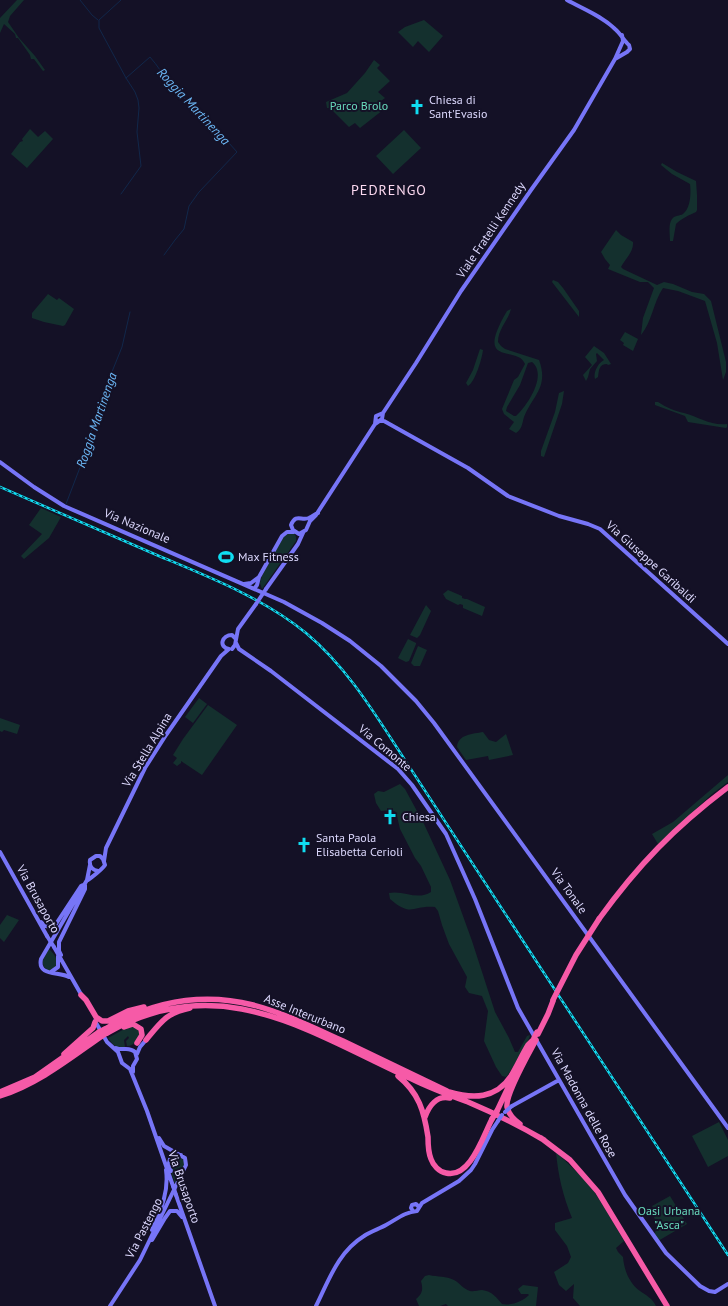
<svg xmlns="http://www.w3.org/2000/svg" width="728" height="1306" viewBox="0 0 728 1306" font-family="'PT Sans',sans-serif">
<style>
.green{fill:#14302e;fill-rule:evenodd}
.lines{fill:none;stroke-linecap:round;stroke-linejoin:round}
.stream{stroke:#11274a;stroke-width:1}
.secondary{stroke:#7775f7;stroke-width:4}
.highway{stroke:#f65aa7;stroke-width:5.5}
.rail-casing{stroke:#10ddf1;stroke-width:2.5}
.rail{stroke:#141126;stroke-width:1;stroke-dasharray:3;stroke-linecap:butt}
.secondary-bridge{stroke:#7775f7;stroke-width:4}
.highway-bridge{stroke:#f65aa7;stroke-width:5.5}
.labels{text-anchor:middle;stroke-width:4;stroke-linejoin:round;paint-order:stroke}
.poi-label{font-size:12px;fill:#dcd8fd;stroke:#141126;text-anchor:start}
.park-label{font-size:12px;fill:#68d9bc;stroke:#141126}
.street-label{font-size:12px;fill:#dcd8fd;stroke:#141126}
.water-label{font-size:13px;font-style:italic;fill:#6cb8f7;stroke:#141126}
.quarter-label{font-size:14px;letter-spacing:1px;fill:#fddaf1;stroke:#141126}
</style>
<rect width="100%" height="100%" fill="#141126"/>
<path class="green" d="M17,0H24L10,16L8,22L19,38L35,56L45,70L43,71L34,59H31L30,55L18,38H16L15,34L4,24L0,33V18Z
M424,20L443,36L429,52L418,41L413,47L398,32L405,27Z
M374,60L380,65L377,68L390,81L378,92L385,98L377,104L383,110L360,128L355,123L349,127L330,108H327L326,102L347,93L365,73Z
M30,129L38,137L45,131L53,139L27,168L11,154L20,142L23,141L22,139Z
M404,130L421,148L393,174L376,156Z
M662,163L677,172L696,181L697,195V210L696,212C691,214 679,220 676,224L673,241H670C670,235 668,224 672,219C675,215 680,216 683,214C691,208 691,192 690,184L672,174L661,165Z
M616,230L621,235L633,242C634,252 625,259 621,267L623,269L657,285L664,282L673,284L692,292L704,294L711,301L726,362V372L723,380L717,343L705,301L678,291L663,288C653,303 652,322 641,335L643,318L654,288L648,282H640L608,269L610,265L605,259L601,252Z
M553,280L558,282L563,288L579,311V317L552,282Z
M48,294L57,300L59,298L74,309L65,325L63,326L44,322L32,318V313Z
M511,309C508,321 498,329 498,342L501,346L505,349L539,360C549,387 533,395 524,417C522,424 522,429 516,433L509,429L514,422L504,414L502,409L514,380L518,377L525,364C518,344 473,369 507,311ZM532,362C548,375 527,406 516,416H514L506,411L507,407L520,385L528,363Z
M625,332L638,339L633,351L623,345L624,343L620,340Z
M594,346L604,353L611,364L608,365L607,364C599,364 599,370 598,377L595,379C593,373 598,363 604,360L597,353L596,354L597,361L590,369L588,377L586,381L583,375L592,365L585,357Z
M480,349L483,350C482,359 475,382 468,386L466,383L473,370Z
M564,391L562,404L544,457L541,456V451L555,412L559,393Z
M655,402H658C667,408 675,411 684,413C699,417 711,426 727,424V427L726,428L688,422L685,416L655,405Z
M41,508L61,517L49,538L24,559L21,556L42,534L29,525Z
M287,533H294L296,537V541L262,589L260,583L262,576L283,536Z
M448,590L462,596V598L465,599H467L485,607L482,616L463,608V605L460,604L458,605L446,599L443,594Z
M426,605L431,611L420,635L417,638L410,635Z
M408,639L416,643V644L409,661L406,662L398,658Z
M418,646L427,650L420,666H414L411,663Z
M199,698L207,704L193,723L185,717Z
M208,705L237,725L202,775L181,761V763L177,766L173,763L177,758L173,755L183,739Z
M0,718L20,725L17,734L4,730L2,732L0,731Z
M483,732L489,740L496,742L506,734L513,755L489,760L488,756L466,760L457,747C458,734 473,734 483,732Z
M728,775V782L712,794L658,844L652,834L673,822Z
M400,784L405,789L424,824L450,880L472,941L495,1012L509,1038L515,1052H518L527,1036L530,1035C530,1040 510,1073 506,1077L502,1076L496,1067L484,1041L488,1011L482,996L469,993L465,987L467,977L449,944L442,925L438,911L435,907C412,905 412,918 390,899L389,893C404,890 417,901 431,892V887L421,866L415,858L400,829L396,812L392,810L381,811L376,803L374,794L378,791L384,792Z
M7,915L19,920L4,942L0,938V925Z
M49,949C57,956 62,967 49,971L44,967L42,962Z
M136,1026L140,1033C137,1039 135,1046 127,1046L126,1041L129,1038L128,1036L124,1040L125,1047C117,1050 112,1044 108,1038L128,1027Z
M719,1122L728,1140V1156L708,1167L692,1136Z
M556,1152L584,1179L593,1190L606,1210L624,1241L616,1248L618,1252L623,1257C624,1270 629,1283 640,1291C647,1296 652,1298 656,1306H580L573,1298L574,1284L566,1291L559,1285L554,1272L568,1263L571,1257L567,1246L555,1230V1223L572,1218C563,1196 558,1175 556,1152Z
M180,1156L184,1160V1165L175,1184C173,1176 167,1164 173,1157Z
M670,1196L687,1224L658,1241L654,1235C658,1227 657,1223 653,1215L656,1212L652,1206Z
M429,1275C438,1277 446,1276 454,1280C460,1283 463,1289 470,1291C474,1292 478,1290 482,1290C492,1291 497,1298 502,1304C512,1306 523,1301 529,1295L528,1294H521L518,1289L523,1285L538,1287L536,1306H448L446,1304L440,1306H419L416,1299C423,1293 423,1289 421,1281L425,1276Z"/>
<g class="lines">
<path class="stream" d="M80,0L92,15L98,20
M126,78L150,57C158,66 163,75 170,84L220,133L237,152L199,192L189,206L184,229L175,240L164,255
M121,194L141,166L137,132L139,108L138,100L135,92L126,78L99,28V20L121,0
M66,504L84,457L88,442L103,394L122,347L130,312"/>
<path class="secondary" d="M567,0C583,9 602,16 615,29C621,34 624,41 629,45L630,49L627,52L615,59
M381,421H384L468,468L508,496L559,516L588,524L600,529L728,644
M375,424L376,416L383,413
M0,462L34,487L64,506L284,602L322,623L350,641L381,666L416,701L434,723L728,1128
M318,513C315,514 312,517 309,518C301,521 296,513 291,525L293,530L299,534L306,530L310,521L316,515L375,424L382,419L383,413L416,363L461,291L531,190L574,130L615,59L623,41L622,35
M244,584L251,583L259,577
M254,589L257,585L259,577L282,536L287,532H294
M266,589L298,544L303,533
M236,643L239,649L271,671L398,769L412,785L446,834L475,899L518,1008L625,1195L666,1253L700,1286L709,1291L715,1292L728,1284
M229,649C218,647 222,635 232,635L236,639
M232,649L235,645L238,629L256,604
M0,852L47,936
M104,861L106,848L145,768L166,735L221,656L229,649
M88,880C93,876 102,870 105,865L103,859L100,856H96L90,860C89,866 92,870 98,871
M41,922C45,927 50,928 56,924L81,886L83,885
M54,947L82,996
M61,955L59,951V942L85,889V885
M51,972L58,967V956
M69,977C60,971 37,977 41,959L87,880L90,865
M95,1021L107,1042L118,1052L122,1063L130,1069L147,1111L173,1186
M116,1048C123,1051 129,1046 135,1052L137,1059L133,1066V1072
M137,1054L140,1047L146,1040
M512,1106L559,1080
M171,1171L169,1163L170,1159L176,1155H181
M176,1195L215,1306
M413,1211L411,1208L412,1205L416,1204L419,1207
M152,1230C161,1209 169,1192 166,1170
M152,1240L165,1218L170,1211H177L182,1217
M110,1306L140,1260L186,1165L185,1158L164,1146L159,1138
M316,1306C329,1280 338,1252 364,1236C371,1231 379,1229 386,1225C397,1219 405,1212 417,1211L422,1203L459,1181L471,1170L475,1164L492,1130L498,1121"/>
<path class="highway" d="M599,919C638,865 675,827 728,787
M81,995L86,1000L96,1017L102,1021H108L128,1011L144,1007
M124,1027L133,1024L141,1029L142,1035L137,1043
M105,1029C151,1002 201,992 253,1005C284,1013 314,1028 343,1041C378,1058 412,1074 447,1091
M107,1033C220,968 309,1032 412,1079C430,1088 449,1095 468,1102C494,1113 520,1126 544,1140
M538,1034L548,1014L553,1001
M146,1040C161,1022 166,1013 190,1008
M64,1054L93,1028L95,1022
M398,1076C419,1093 424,1111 428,1137C428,1144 428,1152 431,1159C433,1165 439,1172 446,1173C470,1179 483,1136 492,1119
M0,1092L35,1077L99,1032
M449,1092C473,1099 496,1099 511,1076C517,1066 522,1055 528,1045L532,1041
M0,1096C38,1084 69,1059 102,1036
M497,1111L513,1077
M425,1117C429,1106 437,1095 450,1098
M520,1124C514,1120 509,1115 507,1107C505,1095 529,1053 536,1040
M541,1138L570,1160L598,1192L667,1306"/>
<defs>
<path id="rail" d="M0,487C53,510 106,533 159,556C209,577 263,598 306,633C347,667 375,714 403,757L728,1255"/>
</defs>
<use href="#rail" class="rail-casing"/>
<use href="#rail" class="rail"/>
<path class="secondary-bridge" d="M256,604L266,589
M47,936L54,947
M505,1112L512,1106
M498,1121L502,1115
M173,1186L176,1195"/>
<path class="highway-bridge" d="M553,1000L576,955L599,919
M99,1032L105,1029
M102,1036L107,1033
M534,1038L537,1032
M492,1119L497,1111"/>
</g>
<defs>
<symbol id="church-bare" viewBox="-9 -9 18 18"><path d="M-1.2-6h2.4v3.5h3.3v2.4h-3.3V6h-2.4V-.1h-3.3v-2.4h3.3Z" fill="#10ddf1" stroke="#141126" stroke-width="2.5" paint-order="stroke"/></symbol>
<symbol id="stadium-bare" viewBox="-9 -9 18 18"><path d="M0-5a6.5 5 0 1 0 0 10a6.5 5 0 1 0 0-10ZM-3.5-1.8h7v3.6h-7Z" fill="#10ddf1" stroke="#141126" stroke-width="2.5" paint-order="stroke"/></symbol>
</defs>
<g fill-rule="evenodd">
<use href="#church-bare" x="406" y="96" width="22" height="22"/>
<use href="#stadium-bare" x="215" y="546" width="22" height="22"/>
<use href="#church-bare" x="379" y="806" width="22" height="22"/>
<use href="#church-bare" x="293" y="834" width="22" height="22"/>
</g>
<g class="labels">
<g class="poi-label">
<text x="429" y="104">Chiesa di<tspan x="429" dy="14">Sant'Evasio</tspan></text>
<text x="238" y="561">Max Fitness</text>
<text x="402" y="821">Chiesa</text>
<text x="316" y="842">Santa Paola<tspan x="316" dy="14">Elisabetta Cerioli</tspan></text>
</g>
<g class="park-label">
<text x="359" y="110">Parco Brolo</text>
<text x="669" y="1215">Oasi Urbana<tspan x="669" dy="14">"Asca"</tspan></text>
</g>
<g class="street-label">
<text transform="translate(491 230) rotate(-56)" y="4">Viale Fratelli Kennedy</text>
<text transform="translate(137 526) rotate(23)" y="4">Via Nazionale</text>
<text transform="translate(651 562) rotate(42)" y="4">Via Giuseppe Garibaldi</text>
<text transform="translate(385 748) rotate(40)" y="4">Via Comonte</text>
<text transform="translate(147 750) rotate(-59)" y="4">Via Stella Alpina</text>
<text transform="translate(569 891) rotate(54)" y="4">Via Tonale</text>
<text transform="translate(38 899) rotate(61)" y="4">Via Brusaporto</text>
<text transform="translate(305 1014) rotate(22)" y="4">Asse Interurbano</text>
<text transform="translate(584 1103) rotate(61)" y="4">Via Madonna delle Rose</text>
<text transform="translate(184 1187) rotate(71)" y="4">Via Brusaporto</text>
<text transform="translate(144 1228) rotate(-63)" y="4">Via Pastengo</text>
</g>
<g class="water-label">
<text transform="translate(194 106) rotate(47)" y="5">Roggia Martinenga</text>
<text transform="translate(96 420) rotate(-71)" y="5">Roggia Martinenga</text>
</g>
<g class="quarter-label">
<text x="389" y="195">PEDRENGO</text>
</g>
</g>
</svg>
